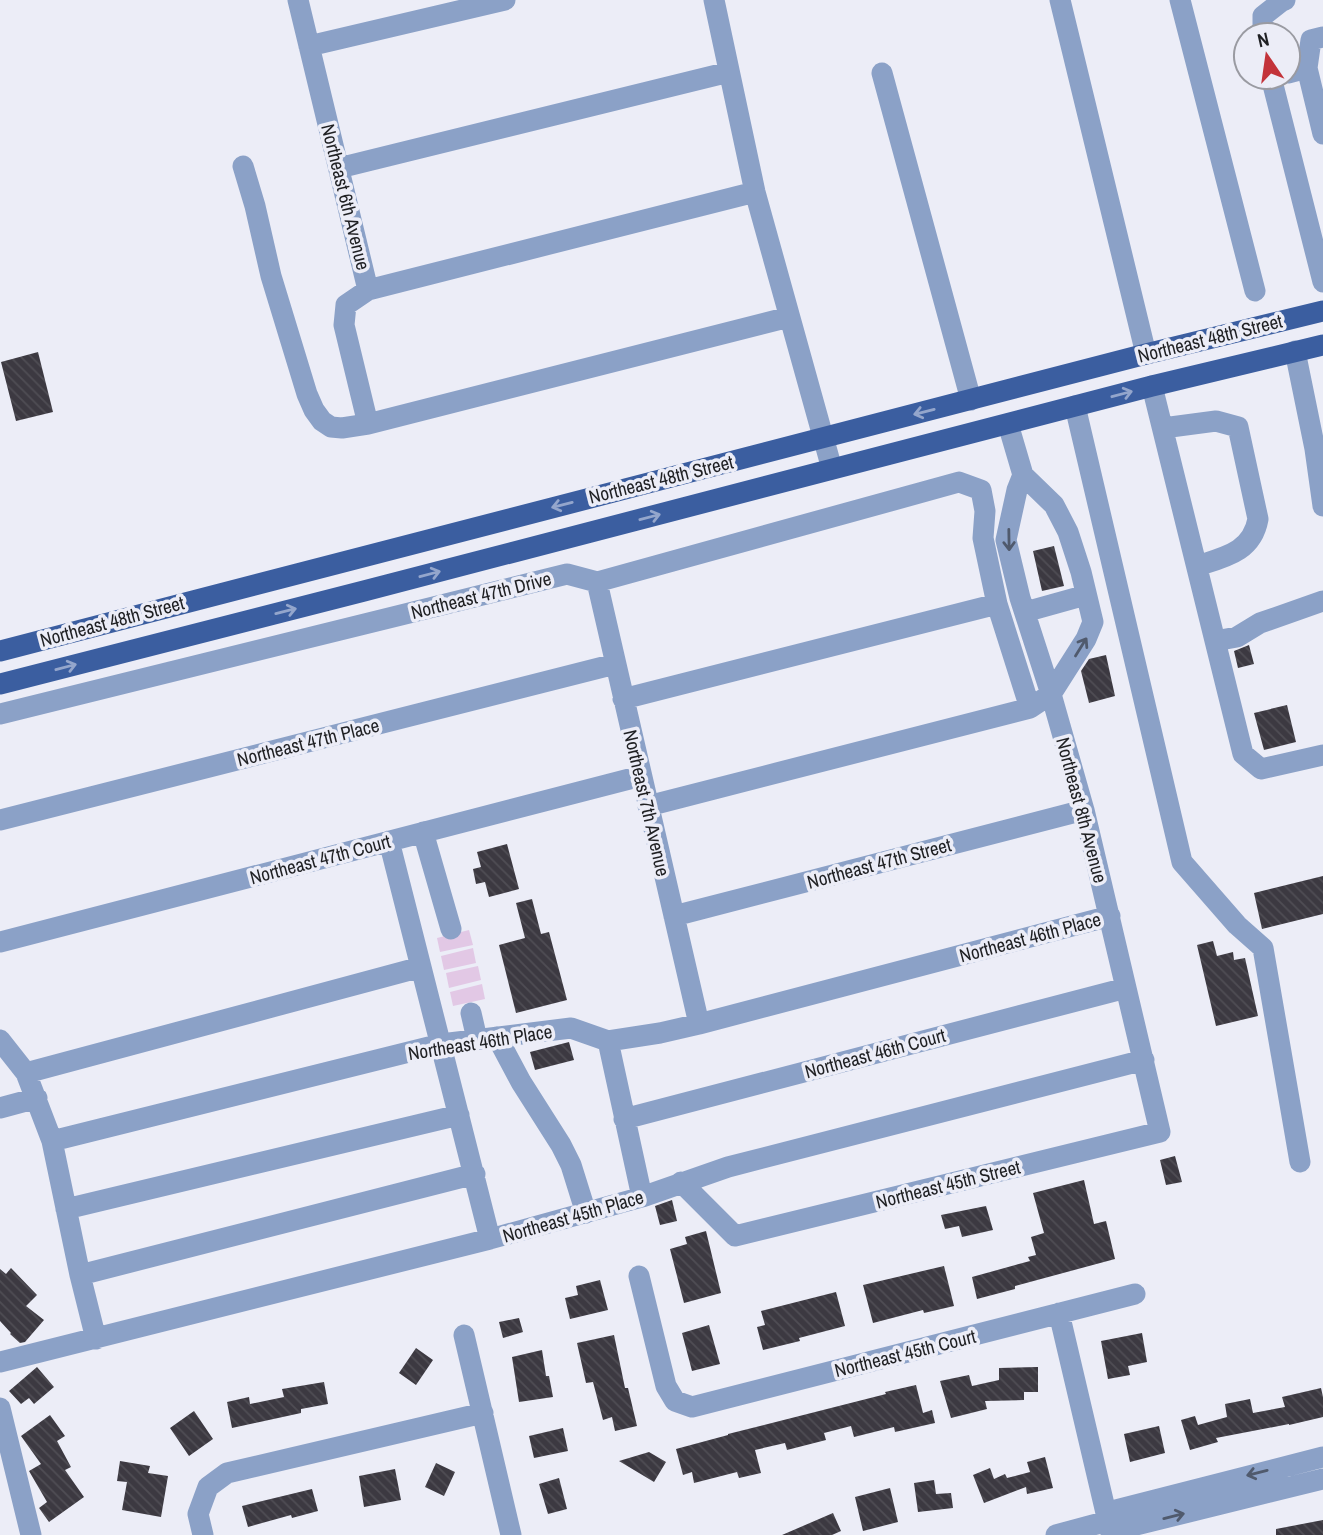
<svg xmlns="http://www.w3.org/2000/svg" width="1323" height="1535" viewBox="0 0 1323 1535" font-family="'Archivo Narrow',sans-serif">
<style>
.grass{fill:#e2c8e5}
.building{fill:url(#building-back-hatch)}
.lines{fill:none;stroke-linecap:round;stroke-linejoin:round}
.minor{stroke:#8ba1c7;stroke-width:21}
.major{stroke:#3b5ea0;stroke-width:21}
.oneway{stroke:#94a6cc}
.oneway2{stroke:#505a6d}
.labels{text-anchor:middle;stroke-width:7;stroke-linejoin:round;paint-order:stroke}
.street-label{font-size:19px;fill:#1f2023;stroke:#ecedf7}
</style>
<defs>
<pattern id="building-back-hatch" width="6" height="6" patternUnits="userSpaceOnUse" patternTransform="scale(1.75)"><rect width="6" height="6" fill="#3c3941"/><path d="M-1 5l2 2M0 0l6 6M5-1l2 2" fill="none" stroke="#4f4d54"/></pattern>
</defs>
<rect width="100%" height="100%" fill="#ecedf7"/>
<path class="grass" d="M469,930L473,945L440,952L437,938Z
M473,948L476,963L444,970L441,956Z
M478,966L481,980L449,988L446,973Z
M482,984L485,999L453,1006L450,992Z"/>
<path class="building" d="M38,352L53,412L16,421L1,362Z
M1054,546L1064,586L1042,591L1033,551Z
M1249,645L1254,664L1238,668L1234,651Z
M1106,655L1115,696L1089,703L1081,671L1089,659Z
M1287,705L1296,742L1264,750L1254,713Z
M507,844L519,889L489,897L485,882L476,884L473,869L481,867L477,852Z
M1323,876V914L1262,929L1254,893Z
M532,899L541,934L549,932L567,1000L516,1013L499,945L525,938L516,903Z
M1213,941L1217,956L1233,952L1234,960L1245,958L1258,1016L1216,1026L1197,945Z
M569,1042L574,1060L535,1070L530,1052Z
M1175,1156L1182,1182L1166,1185L1160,1160Z
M1084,1180L1094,1224L1106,1221L1115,1259L1015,1286V1289L977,1299L972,1277L1030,1261L1028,1257L1036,1255L1031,1237L1044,1233L1033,1193Z
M672,1200L677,1221L660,1225L655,1206Z
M986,1206L993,1230L962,1237L959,1226L945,1229L941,1215Z
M706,1231L721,1293L684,1303L670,1249L687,1244L685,1237Z
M944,1266L954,1306L924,1313L923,1310L873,1323L863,1285Z
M11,1268L37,1295L26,1306L44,1320L25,1342L20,1343L10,1334L11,1333L0,1321V1269L6,1274Z
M600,1280L608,1310L570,1319L565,1298L578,1295L576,1286Z
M836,1292L845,1326L799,1338L800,1341L763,1350L757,1327L765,1325L761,1311Z
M519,1318L523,1332L503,1338L499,1322Z
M709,1325L720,1364L692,1371L682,1333Z
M1142,1333L1147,1362L1128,1366L1130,1375L1108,1379L1101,1341Z
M614,1335L625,1388H628L637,1426L615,1431L612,1417L603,1420L593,1382L586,1383L577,1343Z
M416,1348L433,1360L416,1385L399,1373Z
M542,1350L546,1376H549L553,1397L519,1402L512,1357Z
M37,1367L54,1387L34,1404L29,1398L21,1404L9,1391Z
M1038,1367V1392H1024V1400L985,1401L987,1409L951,1418L940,1381L969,1375L972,1386L999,1380V1368Z
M324,1382L328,1404L301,1409V1413L232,1428L227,1402L249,1397L250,1404L284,1397L282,1389Z
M916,1385L923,1413L932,1410L935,1423L895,1432L894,1427L854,1437L851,1426L824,1433L826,1440L787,1450L785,1443L755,1450L761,1473L739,1478L737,1472L694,1483L692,1472L683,1475L676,1449L728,1435V1434L886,1394L885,1392Z
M1321,1388L1323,1397V1417L1289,1425V1424L1216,1438L1218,1442L1190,1450L1181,1420L1195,1416L1198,1425L1227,1417L1225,1404L1250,1399L1253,1413L1285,1407L1282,1397Z
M194,1411L213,1439L189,1456L170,1428Z
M50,1415L65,1436L57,1441L71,1467L65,1470L84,1497L49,1522L39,1508L47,1502L29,1471L41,1464L21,1436Z
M1159,1426L1165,1453L1130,1462L1124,1434Z
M563,1428L568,1451L534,1458L529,1436Z
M649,1452L666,1462L654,1482L619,1461Z
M1045,1457L1053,1488L1027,1494L1026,1487L984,1503L973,1475L990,1468L994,1479L1005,1474L1007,1478L1030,1472L1027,1462Z
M120,1461L150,1466L148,1473L168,1476L161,1517L122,1510L127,1482L117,1481Z
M436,1463L455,1472L444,1496L425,1487Z
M395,1469L401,1500L364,1507L359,1476Z
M559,1478L567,1509L548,1514L539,1484Z
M934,1480L936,1494L951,1493L953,1508L918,1512L914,1483Z
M890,1488L898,1522L863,1531L855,1497Z
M312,1489L318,1511L292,1518L291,1515L248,1527L242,1506Z
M833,1513L841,1531L832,1535H782Z
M1323,1520V1535H1276V1529Z"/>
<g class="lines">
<path class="minor" d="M298,0L368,290L346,305L344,325L368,424
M714,0L755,192L832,469
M1060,0L1146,354
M1180,0L1255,291
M1263,35V16L1282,1L1285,0
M309,46L505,0
M1307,68L1311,40L1323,37
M882,73L971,400
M1288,73L1307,68L1323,134
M1271,77L1323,282
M243,166L255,206L271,276L307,394L314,410L322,421L331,427L342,428L368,424L789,317
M339,168L729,72
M368,290L755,192
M1295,351L1315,449L1323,506
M1152,386L1243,754L1261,769L1323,755
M1075,406L1182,862L1237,925L1263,948L1300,1162
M1163,428L1216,421L1238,427L1258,519C1252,552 1225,557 1197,566
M597,582L699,1024
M1025,612L1086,595
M1215,641L1237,637L1260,623L1323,601
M623,699L997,604
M0,714L567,574L597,582L959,482L981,490L985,511L983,538L997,604L1030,708
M648,806L1030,708L1051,694L1086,639L1093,622L1081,572L1068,532L1054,505L1023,475L1008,424
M0,820L615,664
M423,832L451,929
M389,841L490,1239
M674,916L1084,810
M0,942L641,776
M471,1013L477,1039
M497,1037L521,1082L561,1145L571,1165L586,1213
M0,1040L26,1073L52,1141L80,1275L96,1339
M608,1041L642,1197
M26,1073L421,967
M0,1108L37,1098
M624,1119L1126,988
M52,1141L441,1044L571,1028L608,1041L660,1033L699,1024L1110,916
M681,1182L735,1236L1160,1132L1084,810L1051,694L1020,598L1006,540L1017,490L1023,475
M66,1209L459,1115
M80,1275L475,1174
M639,1276L666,1386L675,1401L692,1407L1135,1294
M1059,1313L1110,1530
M464,1335L511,1535
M0,1362L490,1239L642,1197L728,1167L1144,1060
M0,1408L31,1535
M1108,1521L1116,1510L1323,1457
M203,1535L198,1514L208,1487L227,1473L483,1413
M1056,1535L1108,1521L1132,1526L1323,1479"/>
<path class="major" d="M0,651L1146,354L1323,311
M0,684L364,591L1152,386L1323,345"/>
</g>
<defs><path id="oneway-shaft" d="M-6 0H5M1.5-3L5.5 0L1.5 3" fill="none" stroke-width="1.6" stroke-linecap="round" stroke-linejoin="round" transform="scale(1.75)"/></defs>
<g class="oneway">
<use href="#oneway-shaft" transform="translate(1122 394) rotate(-15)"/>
<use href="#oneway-shaft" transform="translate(924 412) rotate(166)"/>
<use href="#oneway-shaft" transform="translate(562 505) rotate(166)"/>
<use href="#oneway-shaft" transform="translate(650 517) rotate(-15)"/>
<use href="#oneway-shaft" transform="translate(430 574) rotate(-15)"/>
<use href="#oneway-shaft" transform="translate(286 611) rotate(-14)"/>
<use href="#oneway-shaft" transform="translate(66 667) rotate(-15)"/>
</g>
<g class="oneway2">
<use href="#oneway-shaft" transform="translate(1009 540) rotate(89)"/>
<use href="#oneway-shaft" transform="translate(1081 647) rotate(-58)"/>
<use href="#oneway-shaft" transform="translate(1257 1473) rotate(166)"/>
<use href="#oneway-shaft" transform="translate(1174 1516) rotate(-14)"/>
</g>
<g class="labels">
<g class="street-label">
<text transform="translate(346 197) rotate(76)" y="7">Northeast 6th Avenue</text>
<text transform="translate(1210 338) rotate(-14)" y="7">Northeast 48th Street</text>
<text transform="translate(661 479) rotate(-14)" y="7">Northeast 48th Street</text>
<text transform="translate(481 595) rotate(-14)" y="7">Northeast 47th Drive</text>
<text transform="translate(112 621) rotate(-15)" y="7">Northeast 48th Street</text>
<text transform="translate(308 742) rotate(-14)" y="7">Northeast 47th Place</text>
<text transform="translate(647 803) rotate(77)" y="7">Northeast 7th Avenue</text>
<text transform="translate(1082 810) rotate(75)" y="7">Northeast 8th Avenue</text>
<text transform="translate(320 859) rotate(-15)" y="7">Northeast 47th Court</text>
<text transform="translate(879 863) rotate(-15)" y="7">Northeast 47th Street</text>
<text transform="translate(1030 937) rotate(-15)" y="7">Northeast 46th Place</text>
<text transform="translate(480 1042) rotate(-9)" y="7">Northeast 46th Place</text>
<text transform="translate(875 1053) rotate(-15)" y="7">Northeast 46th Court</text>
<text transform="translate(948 1184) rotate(-14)" y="7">Northeast 45th Street</text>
<text transform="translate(573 1216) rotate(-16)" y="7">Northeast 45th Place</text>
<text transform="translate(905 1353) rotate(-14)" y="7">Northeast 45th Court</text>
</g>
</g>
<g transform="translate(1267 56) rotate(347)"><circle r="33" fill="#ecedf7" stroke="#9a9ba2" stroke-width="2"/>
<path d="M0-5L12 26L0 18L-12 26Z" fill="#c3333a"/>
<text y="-10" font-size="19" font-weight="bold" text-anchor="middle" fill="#1f2023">N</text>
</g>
</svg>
